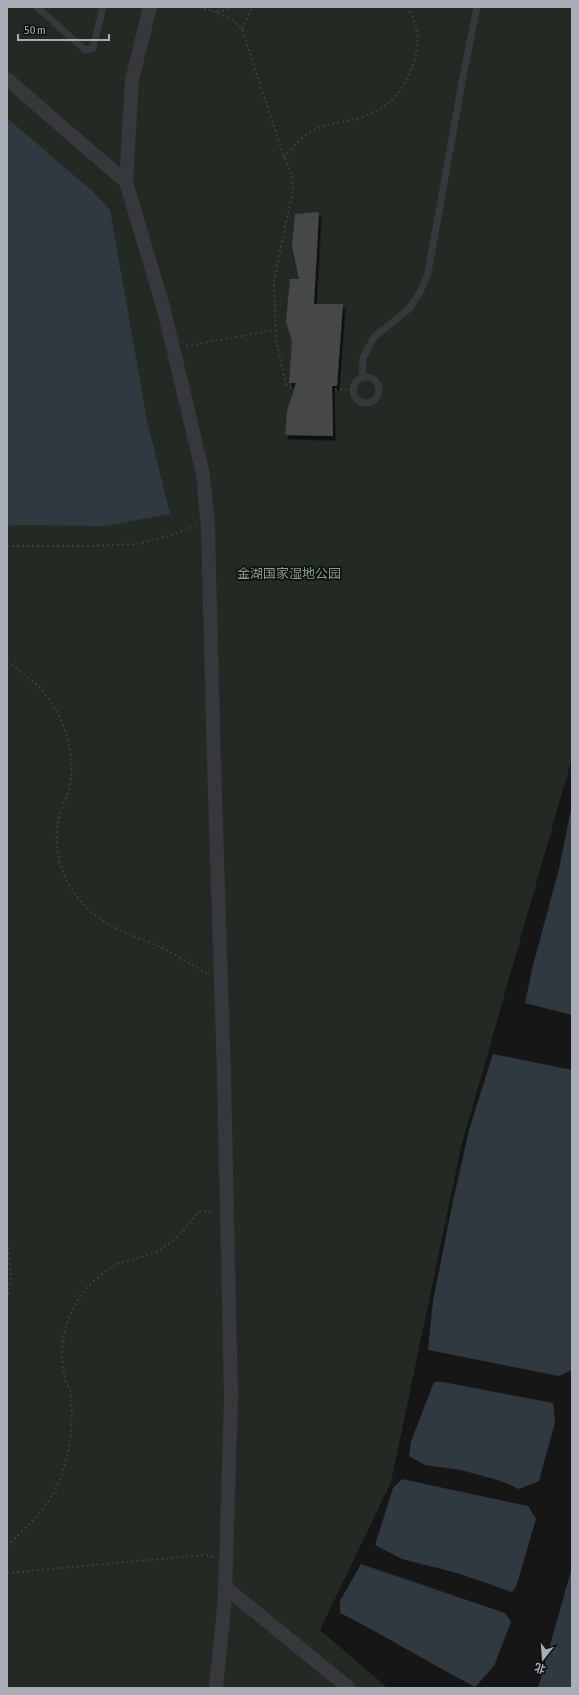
<svg xmlns="http://www.w3.org/2000/svg" width="579" height="1695" viewBox="0 0 579 1695" font-family="'Asap Condensed','Noto Sans SC',sans-serif">
<style>
.green{fill:#222a23}
.water{fill:#30393f}
.building{fill:#45464a;filter:url(#shadow)}
.lines{fill:none;stroke-linecap:round;stroke-linejoin:round}
.path{stroke:#3d3f43;stroke-width:2;stroke-dasharray:2 3;stroke-linecap:butt}
.lane{stroke:#37383c;stroke-width:7}
.street{stroke:#37383c;stroke-width:14}
.labels{text-anchor:middle;stroke-width:3.5;stroke-linejoin:round;paint-order:stroke}
.park-label{font-size:13px;fill:#829f83;stroke:#111112}
</style>
<defs>
<filter id="shadow"><feDropShadow dx="2.5" dy="4.5" stdDeviation="0" flood-color="#0009"/></filter>
</defs>
<rect width="100%" height="100%" fill="#161617"/>
<path class="green" d="M7,7H572V758L461,1147L391,1482L320,1630L388,1688H7Z"/>
<path class="water" d="M7,118L91,190L110,210L147,420L170,514L104,526L23,525L7,526Z
M572,804V1015L525,1003L532,969L559,869Z
M493,1054L572,1070V1370L559,1376L428,1350L433,1301L453,1201L469,1130Z
M434,1382H443L553,1403L555,1422L539,1481L519,1489L501,1481L461,1470L425,1465L409,1456L411,1441Z
M402,1479L528,1506L536,1519L516,1587L512,1592L457,1573L402,1559L375,1545L393,1488Z
M361,1564L505,1613L511,1622L494,1666L475,1687C429,1663 386,1636 340,1613V1601Z
M572,1567V1688H538Z"/>
<path class="building" d="M319,212L314,304H343L337,386H332L333,436L285,435L287,411L296,383H289L292,341L286,322L290,279H299L292,246L295,214Z"/>
<g class="lines">
<path class="path" d="M199,7C216,12 230,16 242,29L284,157L292,175L293,189L274,281L276,340L286,384L292,388
M217,11L226,10L235,7
M242,29L252,7
M284,157C293,147 303,135 316,129C328,124 340,122 352,120C385,112 401,97 412,66C421,43 419,29 408,7
M186,346L275,330
M335,389L353,390
M7,546H88L138,544L175,534L195,526
M7,663L11,664C20,672 31,679 39,687C62,711 74,746 71,779C70,790 64,802 60,813C50,850 63,886 91,912C111,929 135,936 158,946C175,954 192,965 208,974
M7,1238L11,1279L7,1299
M7,1546C22,1531 38,1517 50,1499C68,1470 74,1430 71,1397C71,1390 66,1384 65,1377C58,1350 64,1321 79,1298C86,1287 105,1269 117,1264C131,1259 147,1257 160,1250C179,1238 185,1228 198,1212L207,1211L214,1213
M7,1573L204,1555L213,1557"/>
<path class="lane" d="M37,7L85,50L93,48L103,7
M353 390a13 13 0 1 1 26 0a13 13 0 1 1-26 0Z
M362,378L363,358L374,337L409,309L420,292L428,273L464,71L477,7"/>
<path class="street" d="M150,7L132,80L126,182L164,310L203,474L208,528L214,763L224,1076L231,1398L225,1597L216,1688
M7,79L126,182
M225,1587L349,1688"/>
</g>
<g class="labels">
<g class="park-label">
<text x="289" y="578">金湖国家湿地公园</text>
</g>
</g>
<rect width="579" height="1695" fill="none" stroke="#a9adb6" stroke-width="16"/>
<g transform="translate(543 1659) rotate(197)" stroke="#111112" stroke-width="3" paint-order="stroke">
<path d="M0-3L7 15L0 10L-7 15Z" fill="#a9adb6"/>
<text y="-6" font-size="11" font-weight="bold" text-anchor="middle" fill="#a9adb6">北</text>
</g>
<path d="M18 34v6h91v-6" fill="none" stroke="#a9adb6" stroke-width="2"/>
<text x="24" y="34" font-size="12" fill="#a9adb6" stroke="#111112" stroke-width="3" paint-order="stroke">50 m</text>
</svg>
